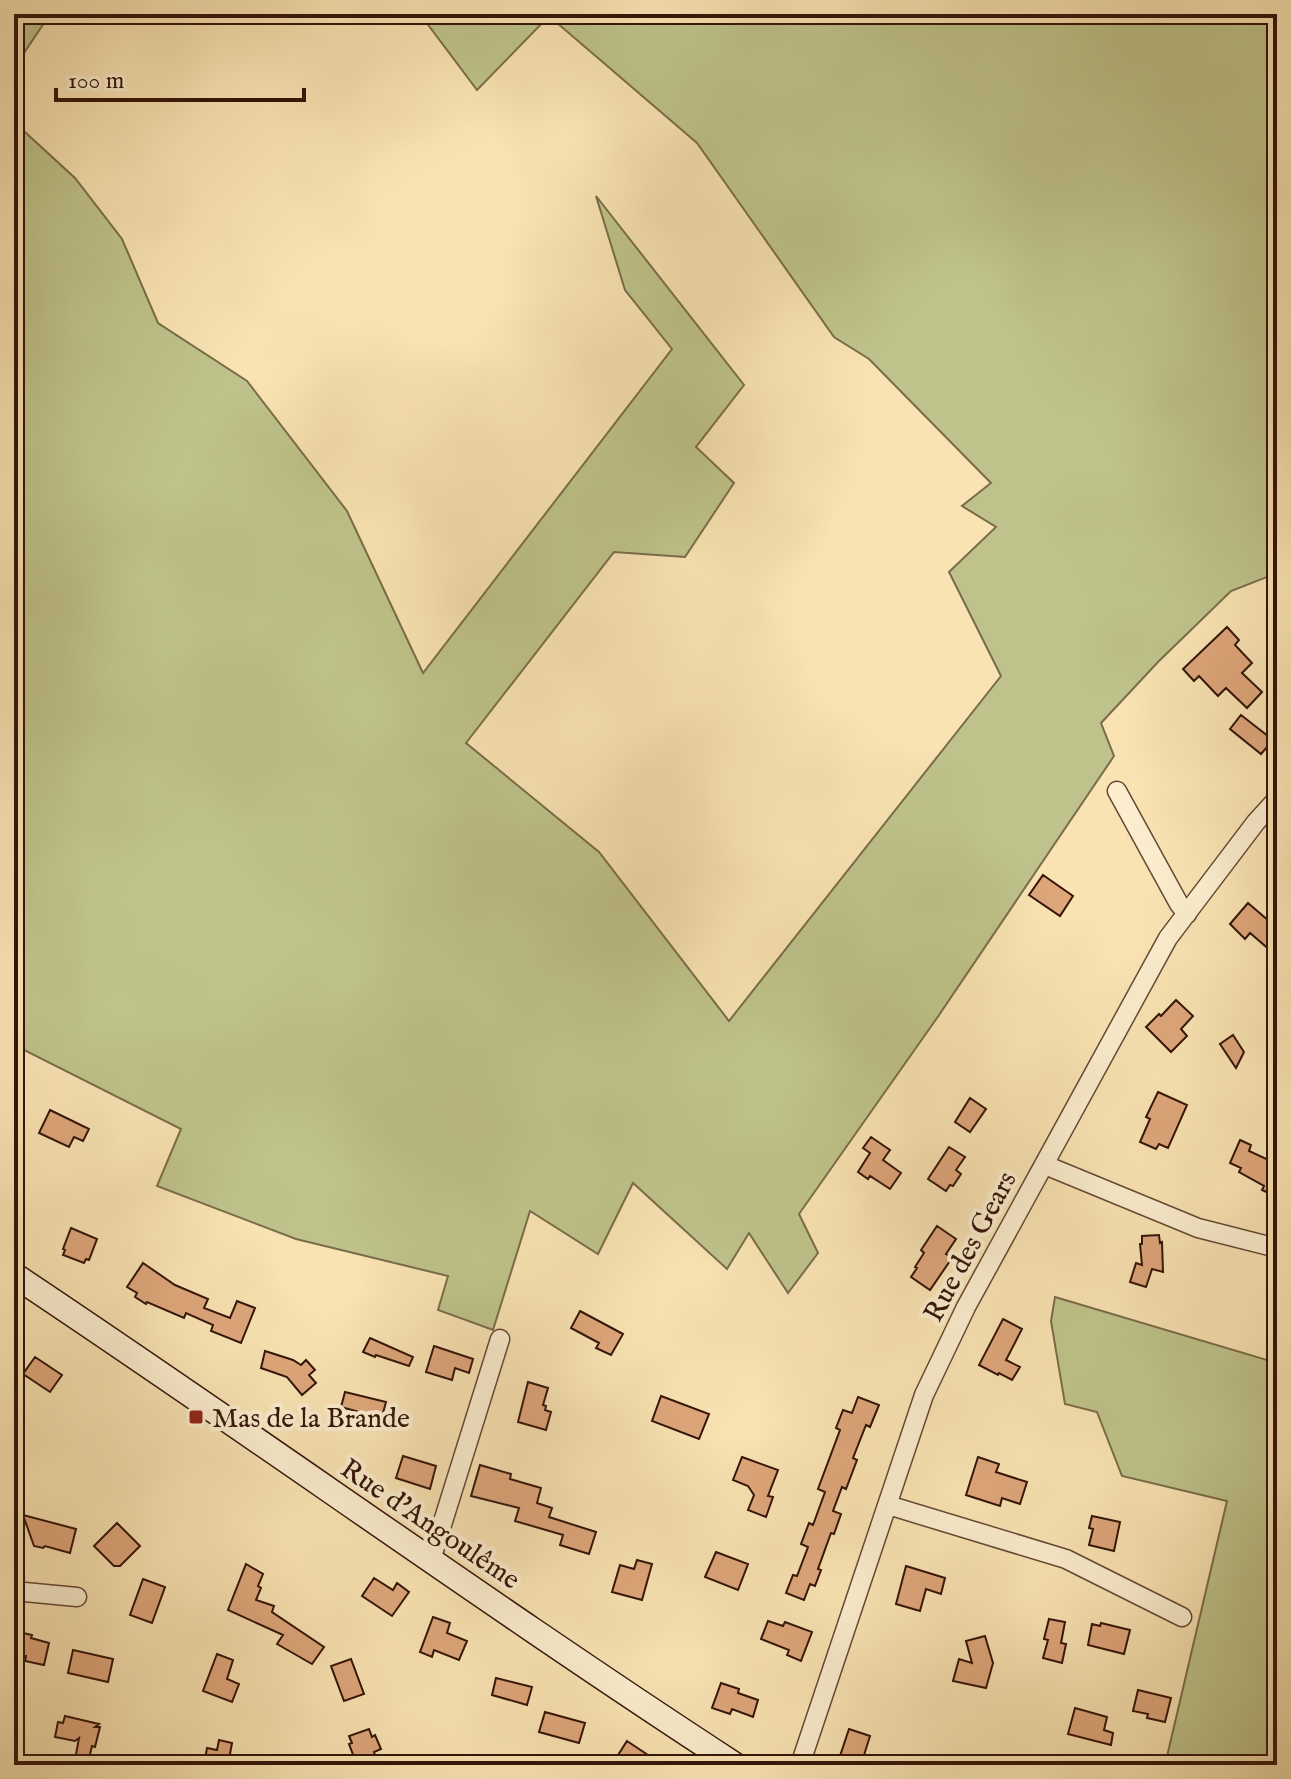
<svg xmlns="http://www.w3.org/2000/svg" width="1291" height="1779" viewBox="0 0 1291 1779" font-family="'IM FELL English',serif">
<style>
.green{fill:#bfc38b;stroke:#7a6c4a;stroke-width:2}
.building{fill:#dea67b;stroke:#341408;stroke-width:2}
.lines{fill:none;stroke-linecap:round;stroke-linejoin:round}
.street-casing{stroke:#654833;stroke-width:21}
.secondary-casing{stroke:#341408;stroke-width:27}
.street{stroke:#fbedce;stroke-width:18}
.secondary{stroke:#fbedce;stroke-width:24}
.poi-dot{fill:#8f2418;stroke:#fbedce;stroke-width:3}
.labels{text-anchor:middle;stroke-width:8;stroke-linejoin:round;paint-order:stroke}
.street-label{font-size:28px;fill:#341408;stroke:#fbedce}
.poi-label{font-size:28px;fill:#341408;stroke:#fbedce;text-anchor:start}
</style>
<rect width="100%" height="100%" fill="#f9e3b3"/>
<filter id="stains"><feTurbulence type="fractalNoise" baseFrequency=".0025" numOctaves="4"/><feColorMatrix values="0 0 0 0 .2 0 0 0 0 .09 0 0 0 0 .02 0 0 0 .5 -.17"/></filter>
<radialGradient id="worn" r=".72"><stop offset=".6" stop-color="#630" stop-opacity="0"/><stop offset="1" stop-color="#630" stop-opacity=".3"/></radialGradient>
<path class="green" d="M14,14H50L14,68Z
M420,14H1277V573L1231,591L1158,662L1101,723L1114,756L937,1018L799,1214L818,1253L788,1293L749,1233L727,1269L633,1183L598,1254L530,1211L493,1330L438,1310L448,1276L296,1239L157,1186L181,1129L14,1045V122L75,178L122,239L158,323L247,381L347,511L423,673L672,349L625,290L596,196L744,385L696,447L734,483L685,557L614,552L466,743L599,852L729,1021L1001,676L949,572L996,527L962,506L991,483L869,359L834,337L697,143L549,16L477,90Z
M1055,1297L1277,1363V1765H1165L1227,1501L1122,1476L1097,1412L1065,1404L1051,1321Z"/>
<path class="building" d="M1227,627L1239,640L1235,645L1252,663L1242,673L1262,692L1247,708L1226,688L1218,696L1199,676L1194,681L1183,669Z
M1241,715L1273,740L1261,754L1230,729Z
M1043,875L1073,896L1060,916L1029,895Z
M1248,903L1277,928V944L1271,951L1250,933L1245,939L1230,924Z
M1176,1000L1193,1016L1181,1029L1187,1036L1171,1052L1146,1027L1159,1014L1161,1016Z
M1233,1035L1244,1052L1236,1068L1220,1044Z
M1158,1092L1187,1105L1168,1148L1159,1144L1156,1149L1140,1142L1150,1119L1146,1117Z
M970,1098L986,1109L970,1132L955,1122Z
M50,1110L89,1129L83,1141L74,1137L69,1147L39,1133Z
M871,1137L890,1150L883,1160L901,1173L890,1189L870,1176L868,1179L858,1172L870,1153L863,1148Z
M1240,1140L1251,1145L1249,1151L1275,1163L1277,1159V1197L1262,1190L1264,1186L1239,1172L1241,1168L1230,1163Z
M949,1147L965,1157L956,1170L961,1174L953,1186L950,1185L946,1191L928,1179Z
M937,1226L956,1239L946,1254L952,1258L930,1290L911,1277L917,1268L915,1267L924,1253L921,1250Z
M71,1228L97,1239L89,1260L86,1259L84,1263L63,1255L65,1250L63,1249Z
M1159,1235L1160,1243L1162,1242L1163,1272L1152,1269L1146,1287L1130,1282L1136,1263L1142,1265L1140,1244H1142V1236Z
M143,1263L175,1285L208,1299L204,1308L230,1318L237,1301L255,1308L241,1343L211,1331L213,1325L186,1313L184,1318L147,1302L146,1304L135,1297L137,1293L127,1287Z
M580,1311L623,1334L611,1355L596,1348L599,1343L571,1328Z
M1003,1319L1022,1329L1006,1360L1020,1367L1012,1380L999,1373L998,1375L979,1365Z
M370,1338L413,1357L409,1366L376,1355L375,1357L363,1352Z
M434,1346L473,1359L469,1373L455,1368L452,1380L426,1372Z
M265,1351L293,1360L301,1365L306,1360L315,1370L309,1375L316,1383L302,1395L287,1377L261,1368Z
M35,1357L62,1375L50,1392L23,1374Z
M528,1382L548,1388L543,1405L546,1406L545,1410L551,1412L546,1430L518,1422Z
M345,1392L386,1402L380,1424L357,1418L359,1412L341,1407Z
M661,1396L709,1414L699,1439L652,1421Z
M858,1397L879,1405L870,1427L866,1425L853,1458L857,1460L846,1489L842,1487L833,1511L841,1514L834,1534L831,1533L818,1569L821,1570L815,1586L810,1584L804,1600L786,1593L793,1575L797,1576L808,1547L801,1544L809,1523L813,1525L825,1492L818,1489L840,1430L836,1428L843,1410L852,1413Z
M403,1456L436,1466L430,1489L396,1478Z
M742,1457L778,1470L768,1496L773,1497L766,1517L748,1510L754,1495L748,1486L733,1480Z
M978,1457L999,1464L996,1472L1027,1482L1020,1504L1002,1498L1000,1506L966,1495Z
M480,1465L511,1474L510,1479L541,1488L537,1503L552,1508L549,1517L596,1532L589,1554L560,1545L563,1535L515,1521L519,1508L471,1496Z
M23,1515L76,1529L70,1553L45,1546L43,1548L34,1546Z
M1092,1516L1120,1522L1114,1551L1089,1545L1093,1529L1089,1528Z
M117,1523L140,1546L120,1566H114L94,1546Z
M716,1552L748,1564L738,1590L705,1577Z
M637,1560L652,1564L642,1600L612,1592L620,1565L634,1569Z
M246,1564L263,1574L258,1586L261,1588L256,1600L274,1606L272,1612L324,1647L312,1664L277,1644L283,1635L228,1610Z
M906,1566L945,1578L941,1594L926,1589L920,1611L896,1604Z
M374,1578L393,1590L397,1583L409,1592L392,1616L362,1596Z
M143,1579L165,1587L152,1623L130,1615Z
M433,1617L450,1623L447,1633L467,1641L459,1660L434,1650L432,1657L420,1652Z
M1049,1619L1065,1622L1061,1643L1066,1644L1062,1663L1043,1658L1048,1640L1044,1639Z
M768,1621L783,1626L785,1622L812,1632L801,1661L787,1655L789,1650L761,1639Z
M1101,1623L1130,1630L1124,1654L1088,1645L1092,1624L1100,1626Z
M14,1631L32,1635L31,1638L49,1643L44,1665L25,1661L26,1656L14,1654Z
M985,1636L993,1663L986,1688L953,1681L959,1659L972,1663L966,1641Z
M73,1650L113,1659L108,1682L68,1673Z
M217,1654L233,1660L227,1679L239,1684L232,1702L203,1691Z
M351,1659L364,1694L344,1701L331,1666Z
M496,1678L532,1687L527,1705L492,1695Z
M721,1683L739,1689L738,1693L758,1700L753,1717L732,1709L730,1714L712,1708Z
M1138,1690L1171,1698L1165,1722L1147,1718L1148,1714L1133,1711Z
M1075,1708L1107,1717L1104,1730L1113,1733L1111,1745L1068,1734Z
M545,1712L585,1723L579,1743L539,1732Z
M65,1716L99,1724L95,1727H100L95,1747L92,1746L88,1763L75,1760L79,1738L75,1741L55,1737L58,1722L63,1723Z
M369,1729L372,1737L375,1735L381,1749L374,1752L378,1765H357L349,1744L352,1743L349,1736Z
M849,1729L870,1736L861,1765H837Z
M219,1740L232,1743L228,1765H204L207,1748L217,1750Z
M627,1741L663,1765H631L623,1760L618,1755Z"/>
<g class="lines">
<defs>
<path id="street" d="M1117,791L1179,904L1187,914
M1045,1165L1198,1228L1277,1248
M888,1505L1066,1559L1182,1617
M431,1560L500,1339
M14,1591L77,1597
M800,1765L924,1395L966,1307L1168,938L1256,822L1277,799"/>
<path id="secondary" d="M14,1275C256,1436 492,1607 735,1765"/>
</defs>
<use href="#street" class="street-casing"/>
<use href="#secondary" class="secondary-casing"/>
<use href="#street" class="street"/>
<use href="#secondary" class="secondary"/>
</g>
<rect class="poi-dot" x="188" y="1409" width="16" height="16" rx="4"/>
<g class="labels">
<g class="street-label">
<text transform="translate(969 1246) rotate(-62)" y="10">Rue des Gears</text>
<text transform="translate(431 1523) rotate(34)" y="10">Rue d'Angoulême</text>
</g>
<g class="poi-label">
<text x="212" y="1427">Mas de la Brande</text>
</g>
</g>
<rect width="1291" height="1779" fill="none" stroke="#f9e3b3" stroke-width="48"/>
<rect x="16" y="16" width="1259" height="1747" fill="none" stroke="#341408" stroke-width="4"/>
<rect x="24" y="24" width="1243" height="1731" fill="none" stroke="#341408" stroke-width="2"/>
<path d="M56 88v12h248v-12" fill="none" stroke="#341408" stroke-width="4"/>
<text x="68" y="88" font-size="24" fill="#341408" stroke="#fbedce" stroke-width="6" paint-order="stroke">100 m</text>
<rect width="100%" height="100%" filter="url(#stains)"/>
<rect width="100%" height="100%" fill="url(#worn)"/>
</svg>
